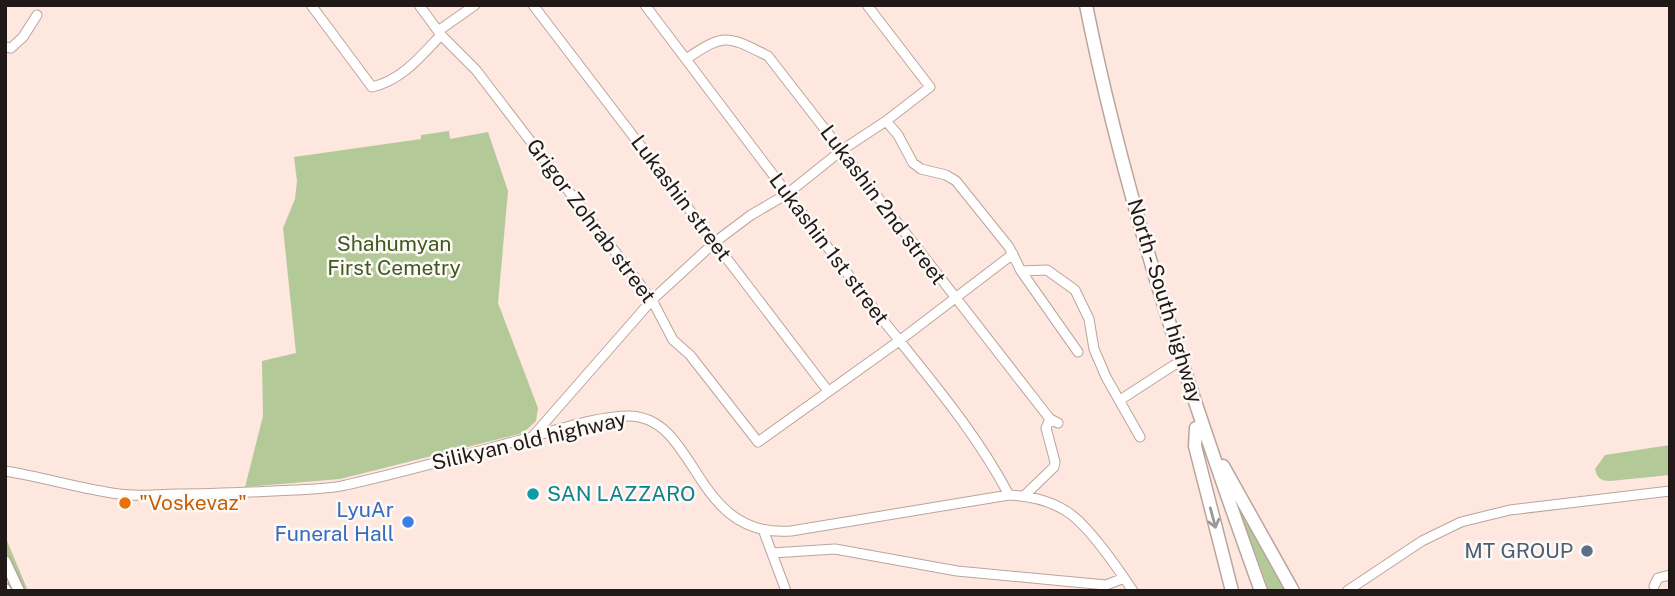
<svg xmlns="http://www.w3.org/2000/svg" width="1675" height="596" viewBox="0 0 1675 596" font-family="'Public Sans',sans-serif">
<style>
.green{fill:#b3c998}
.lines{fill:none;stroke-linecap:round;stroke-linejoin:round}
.minor-casing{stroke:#baa59d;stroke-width:11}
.major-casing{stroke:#baa59d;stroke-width:13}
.highway-casing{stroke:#baa59d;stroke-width:15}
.minor{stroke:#fff;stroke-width:9}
.major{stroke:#fff;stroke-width:10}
.highway{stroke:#fff;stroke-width:12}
.oneway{stroke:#9b9897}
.culture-dot{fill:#0f9aa8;stroke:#fdf9f7;stroke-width:2.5}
.food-dot{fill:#e8710a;stroke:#fdf9f7;stroke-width:2.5}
.shop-dot{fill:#3f7fe0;stroke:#fdf9f7;stroke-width:2.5}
.service-dot{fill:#5c6f8a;stroke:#fdf9f7;stroke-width:2.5}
.labels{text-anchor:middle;stroke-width:5;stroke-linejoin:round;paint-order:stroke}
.street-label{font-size:21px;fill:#211917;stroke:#fdf9f7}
.park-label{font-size:21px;fill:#42591f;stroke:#fdf9f7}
.culture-label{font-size:21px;fill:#0d838f;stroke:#fdf9f7;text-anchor:start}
.food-label{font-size:21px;fill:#c56008;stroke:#fdf9f7;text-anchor:start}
.shop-label{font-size:21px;fill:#366cbe;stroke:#fdf9f7;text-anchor:end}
.service-label{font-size:21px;fill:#4e5e75;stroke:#fdf9f7;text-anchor:end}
</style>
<rect width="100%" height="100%" fill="#fee7df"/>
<path class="green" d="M449,131L450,139L488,132L508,191L498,303L538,408L536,421L523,433L340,479L245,487L263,416L262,361L296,353L283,228L295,199L297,181L294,157L421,139V135Z
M1670,445V475L1610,481C1601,481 1597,478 1595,469L1605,455Z
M1231,487L1289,591H1269Z
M5,536L28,591H23L5,550Z"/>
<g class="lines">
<defs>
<path id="minor" d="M311,5L372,87C402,80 421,56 441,35
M419,5L441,35L476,70L652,300L673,340L690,355L758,442L899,341L1013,254
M533,5L828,391
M645,5C721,105 796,206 872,306C920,368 972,425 1009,495
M438,31L475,5
M5,47L11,48L23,37L37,15
M686,59C725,33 726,35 768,56L1050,419L1058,423
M886,121L898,135L913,163L921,169L946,175L956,181L1009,247L1021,271L1078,352
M1021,271L1047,270L1075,290L1089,319L1094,349L1106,377L1140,437
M1120,400L1174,365
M533,436L652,300L715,242L751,215L787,194L842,150L886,121L930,87L867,5
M5,471C43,477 81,489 119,494C138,497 159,494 177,494C216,494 255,492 294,490C311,489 330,489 346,485C408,471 469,454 531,437C560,429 599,416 629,416C699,417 692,539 791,531L1009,495C1029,496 1049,500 1066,511C1087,523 1119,570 1133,591
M1024,496L1054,467L1055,462L1046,428L1050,419
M764,532L786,591
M772,553L835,549L957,571L1106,585L1124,578
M1654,586L1658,578L1670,575
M1347,591L1422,541L1461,522L1510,510L1670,491"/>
<path id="major" d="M5,561L19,591
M5,589L6,591"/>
<path id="highway" d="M1086,5C1126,205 1192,399 1261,591
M1196,428L1195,446L1232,591
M1223,466L1293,591"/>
</defs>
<use href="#minor" class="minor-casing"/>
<use href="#major" class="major-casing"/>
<use href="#highway" class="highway-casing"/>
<use href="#minor" class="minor"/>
<use href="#major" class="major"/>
<use href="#highway" class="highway"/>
</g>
<defs><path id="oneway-shaft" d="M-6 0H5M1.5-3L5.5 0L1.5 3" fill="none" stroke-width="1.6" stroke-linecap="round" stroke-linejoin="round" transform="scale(1.75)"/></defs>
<use class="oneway" href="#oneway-shaft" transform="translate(1213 518) rotate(75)"/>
<circle class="culture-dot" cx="533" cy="494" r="7"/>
<circle class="food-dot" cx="125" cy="503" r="7"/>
<circle class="shop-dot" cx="408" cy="522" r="7"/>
<circle class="service-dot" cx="1587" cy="551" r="7"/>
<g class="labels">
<g class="street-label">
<text transform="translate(681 198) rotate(53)" y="7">Lukashin street</text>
<text transform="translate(883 205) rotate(53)" y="7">Lukashin 2nd street</text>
<text transform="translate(591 221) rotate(53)" y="7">Grigor Zohrab street</text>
<text transform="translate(829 249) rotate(53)" y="7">Lukashin 1st street</text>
<text transform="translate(1165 301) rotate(73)" y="7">North - South highway</text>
<text transform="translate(529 441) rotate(-13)" y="7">Silikyan old highway</text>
</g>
<g class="park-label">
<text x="394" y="251">Shahumyan<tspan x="394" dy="24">First Cemetry</tspan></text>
</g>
<g class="culture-label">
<text x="547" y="501">SAN LAZZARO</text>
</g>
<g class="food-label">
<text x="139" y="510">"Voskevaz"</text>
</g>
<g class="shop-label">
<text x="394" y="517">LyuAr<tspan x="394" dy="24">Funeral Hall</tspan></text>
</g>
<g class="service-label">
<text x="1573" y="558">MT GROUP</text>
</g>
</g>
<rect width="1675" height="596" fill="none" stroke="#211917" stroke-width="14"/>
</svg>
